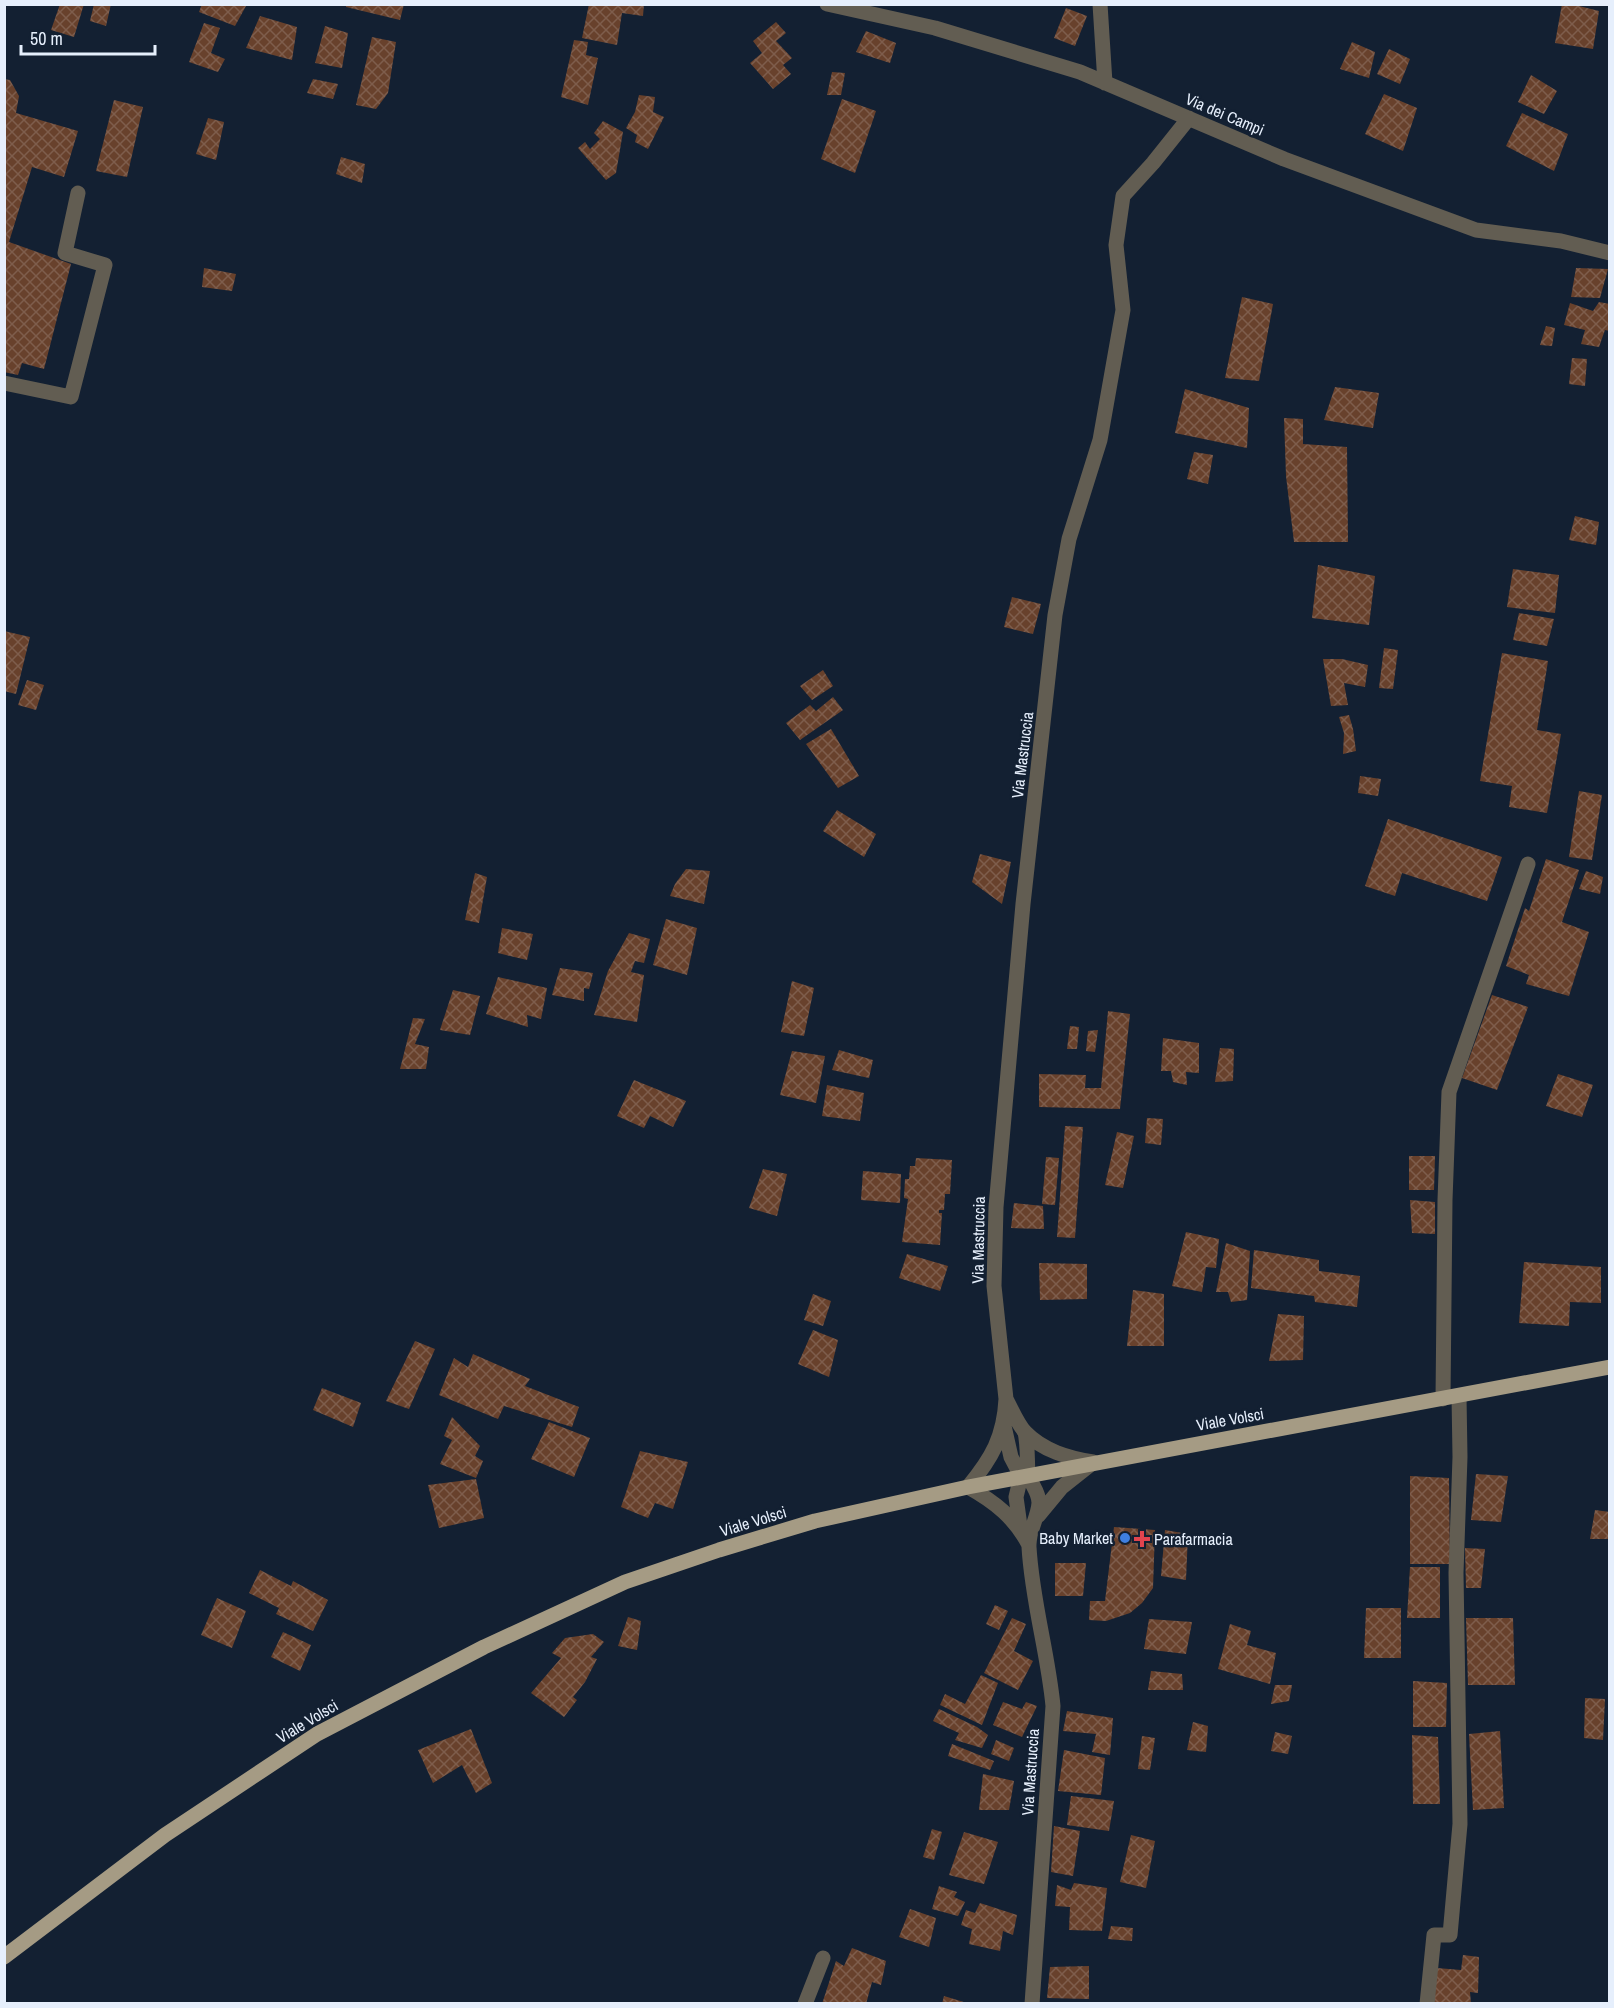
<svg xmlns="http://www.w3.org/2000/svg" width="1614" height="2008" viewBox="0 0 1614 2008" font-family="'Archivo Narrow',sans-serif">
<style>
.building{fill:url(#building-cross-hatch)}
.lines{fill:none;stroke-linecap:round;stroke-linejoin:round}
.minor{stroke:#625d52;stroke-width:15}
.major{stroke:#a59b84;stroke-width:15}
.shop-dot{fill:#3f7fe0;stroke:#132032;stroke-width:2}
.health-dot{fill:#e0444e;stroke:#132032;stroke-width:2}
.labels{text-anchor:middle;stroke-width:5;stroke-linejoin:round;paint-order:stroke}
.street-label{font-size:16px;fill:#e6effc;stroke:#132032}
.poi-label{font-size:16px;fill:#e6effc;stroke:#132032;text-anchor:end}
</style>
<defs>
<pattern id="building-cross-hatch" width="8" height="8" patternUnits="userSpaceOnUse" patternTransform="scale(1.5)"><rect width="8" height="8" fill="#68412c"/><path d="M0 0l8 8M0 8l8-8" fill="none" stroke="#7e5d4c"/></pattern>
</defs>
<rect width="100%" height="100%" fill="#132032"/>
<path class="building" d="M60,4H84L74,37L51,30Z
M94,4H111L106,26L90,21Z
M202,4H244L246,6L235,26L199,12Z
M346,4H404L400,20L346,7Z
M589,4H644L643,16L622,13L617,45L582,38Z
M1562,4H1571L1599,11L1593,49L1555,43Z
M1066,8L1087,16L1075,46L1054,38Z
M260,16L297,27L292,60L246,48Z
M776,22L786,33L776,41L792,58L783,65L791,74L773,89L750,63L762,53L753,41Z
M204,23L220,28L211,53L225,59L218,72L189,62Z
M325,26L348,33L342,68L315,63Z
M866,31L896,43L890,63L856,52Z
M372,37L396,42L388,93L376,109L356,105Z
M574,40L588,42L586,55L598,58L588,105L561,97Z
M1352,42L1375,52L1369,78L1340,69Z
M1389,49L1410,59L1400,84L1377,74Z
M832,72L845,73L841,95H827Z
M1531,75L1557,91L1544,114L1518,102Z
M4,79L10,80L19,96L16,113L78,131L64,177L32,167L9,242L71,264L44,369L22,363L18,375L4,372Z
M313,79L338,84L333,99L307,93Z
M1384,94L1417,108L1403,151L1365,134Z
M639,95L655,97L653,112L664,117L648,149L635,142L637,135L626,128L635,112Z
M842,99L876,111L855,173L821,159Z
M114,100L143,107L127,177L96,171Z
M1522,113L1568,134L1554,171L1506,146Z
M208,118L224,122L216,160L196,154Z
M603,121L623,132L616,173L606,180L578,148L585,142L590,149L600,139L594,133Z
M341,157L365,164L362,183L336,174Z
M204,268L236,274L232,291L202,287Z
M1576,268L1608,269L1600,298L1571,297Z
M1242,297L1273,304L1259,381L1225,378Z
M1599,302L1610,304V331L1605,330L1599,347L1581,344L1585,330L1564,325L1570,303L1593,311Z
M1546,326L1555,328L1552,346L1540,345Z
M1572,358L1587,359L1585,386L1569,384Z
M1335,387L1379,393L1373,428L1324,420Z
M1185,389L1249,408L1247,448L1175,433Z
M1284,418L1303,419V444L1347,447L1348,542H1294L1286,476Z
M1194,452L1213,455L1208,484L1187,479Z
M1575,516L1599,522L1596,545L1569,540Z
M1318,565L1375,576L1369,625L1312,618Z
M1513,569L1559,575L1555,613L1507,607Z
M1012,597L1041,604L1033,634L1004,627Z
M1519,613L1554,619L1547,646L1513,640Z
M4,631L30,637L16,694L4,691Z
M1384,648L1398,650L1393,689L1379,688Z
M1502,653L1548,661L1537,730L1561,734L1547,813L1509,807L1512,786L1480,781Z
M1323,659H1342L1368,665L1365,687L1344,683L1348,705L1331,706Z
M823,670L833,686L812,700L800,686Z
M27,680L44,685L36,710L18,705Z
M833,697L843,710L800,740L786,723L810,705L816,711Z
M1349,715L1353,729L1356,751L1343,754L1344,733L1339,717Z
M831,729L859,776L838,788L806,744Z
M1360,776L1381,779L1378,796L1358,793Z
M1579,791L1602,795L1592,860L1569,857Z
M837,810L876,834L864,857L823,831Z
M1388,819L1502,857L1487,901L1402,873L1395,896L1365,886Z
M980,854L1011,862L1002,904L972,882Z
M1546,859L1579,870L1562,922L1589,932L1569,996L1526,984L1529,975L1506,966L1525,908L1529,911Z
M686,869L710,871L704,904L670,896L675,884Z
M1586,871L1603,877L1600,894L1579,889Z
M475,873L487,877L479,923L465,920Z
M666,919L697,928L687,975L653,965Z
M502,928L533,934L527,960L498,953Z
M629,933L650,939L644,963L635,961L631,972L644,975L637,1022L594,1015L608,971Z
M560,968L593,973L589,989L584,988V1001L552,995Z
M498,977L547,988L541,1019L527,1015L528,1027L486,1014Z
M792,981L814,988L804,1036L781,1032Z
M453,990L480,996L470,1035L440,1030Z
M1492,995L1528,1007L1497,1090L1462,1078Z
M1108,1011L1130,1014L1120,1109L1039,1107V1074L1086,1075L1085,1088H1101Z
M413,1018L425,1019L415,1044L429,1047L426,1069H400Z
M1070,1026L1079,1027L1077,1049H1067Z
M1098,1030L1095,1052L1086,1051L1088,1031Z
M1163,1038L1199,1043V1073L1186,1072L1187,1085L1173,1082L1171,1071H1161Z
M1220,1048L1234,1049L1233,1081L1215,1082Z
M839,1050L873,1060L869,1078L832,1070Z
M792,1051L825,1056L816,1103L780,1095Z
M1558,1074L1593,1085L1582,1117L1546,1106Z
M634,1080L686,1101L673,1127L650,1116L644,1128L617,1116Z
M827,1085L864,1093L860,1121L822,1116Z
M1147,1118L1163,1119L1161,1145L1145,1143Z
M1065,1126L1083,1127L1075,1238L1057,1237Z
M1117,1132L1134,1136L1123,1188L1105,1185Z
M1409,1156H1435L1434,1190H1409Z
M1046,1157L1059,1158L1055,1205L1042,1204Z
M916,1158L952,1160L950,1194H945L944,1210H939V1213H942L940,1245L902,1242L908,1199L904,1198L905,1179H909L910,1166H915Z
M763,1169L787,1174L777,1216L749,1208Z
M863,1171L901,1174L900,1203L861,1200Z
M1410,1200L1435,1202V1234L1412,1233Z
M1014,1203L1043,1206L1044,1229L1011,1228Z
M1186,1232L1219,1239L1216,1268L1206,1267L1202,1292L1172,1286Z
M1226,1243L1250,1251L1247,1300L1231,1302L1228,1292H1216Z
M1254,1250L1319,1260V1271L1360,1276L1357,1307L1315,1302L1314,1296L1251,1288Z
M907,1254L948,1266L940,1291L899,1278Z
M1524,1262L1601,1267V1303L1570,1302L1569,1326L1519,1323Z
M1039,1263L1087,1264V1299L1040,1300Z
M1133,1290L1164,1294V1346H1127Z
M813,1294L831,1301L823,1326L804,1320Z
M1278,1314L1304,1316L1303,1360L1269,1361Z
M813,1330L838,1340L829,1377L798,1364Z
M415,1341L435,1349L409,1409L386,1401Z
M473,1354L530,1379L525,1386L579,1407L572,1427L504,1406L498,1419L439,1395L454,1358L468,1367Z
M322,1388L361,1403L353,1427L313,1410Z
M452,1417L480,1446L475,1456L483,1461L476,1478L440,1464L452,1440L444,1436Z
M549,1422L590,1438L574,1477L531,1459Z
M640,1451L688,1462L673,1509L655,1503L648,1518L621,1507Z
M1476,1474L1508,1476L1501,1522L1471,1520Z
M1410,1476L1449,1478L1450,1564H1410Z
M476,1479L484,1518L439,1528L428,1485Z
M1595,1510L1610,1512V1539H1590Z
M1114,1527L1155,1530L1153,1588L1142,1603L1130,1613L1106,1621L1089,1620L1090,1601H1105Z
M1165,1530L1188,1534L1186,1580L1161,1576Z
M1465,1548L1485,1549L1481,1588H1466Z
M1055,1563H1086L1083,1596H1055Z
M1410,1567H1440V1618H1407Z
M260,1570L291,1586L293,1581L328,1600L313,1631L276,1614L279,1608L249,1593Z
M217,1598L246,1611L232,1648L201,1635Z
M995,1605L1008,1611L999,1630L986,1624Z
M1366,1608H1401V1658H1364Z
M628,1617L641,1621L637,1650L618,1646Z
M1012,1618L1026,1624L1014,1651L1033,1661L1018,1690L984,1673Z
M1466,1618H1513L1515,1685H1468Z
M1149,1619L1192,1622L1186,1654L1144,1649Z
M1230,1624L1251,1631L1247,1645L1276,1653L1270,1684L1218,1669Z
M283,1632L311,1645L300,1671L271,1657Z
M593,1634L604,1642L591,1657L597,1659L585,1682L573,1697L577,1700L564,1717L531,1693L561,1658L552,1653L565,1638Z
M1151,1671L1182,1674L1183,1690H1148Z
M981,1675L998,1683L982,1725L940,1705L945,1694L965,1704Z
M1413,1681L1447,1683L1446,1727H1413Z
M1275,1685H1292L1289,1701L1271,1704Z
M1585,1698L1605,1699L1603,1740L1584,1738Z
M1003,1702L1022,1709L1026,1702L1037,1706L1022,1737L993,1725Z
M939,1709L977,1727L988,1735L982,1748L955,1740L959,1733L933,1721Z
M1067,1711L1113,1718L1110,1755L1092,1752L1096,1734L1063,1731Z
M1193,1722L1208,1726L1206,1752L1187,1750Z
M471,1729L492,1783L476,1793L462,1765L433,1783L418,1750Z
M1500,1731L1504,1808L1473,1810L1469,1734Z
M1275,1732L1292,1736L1288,1754L1271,1751Z
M1412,1735L1438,1737L1440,1804H1413Z
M1142,1736L1155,1738L1150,1770L1138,1769Z
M996,1740L1014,1748L1009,1761L991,1754Z
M952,1744L994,1761L990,1770L948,1756Z
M1064,1750L1105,1758L1101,1795L1058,1791Z
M983,1774L1014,1781L1009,1810H979Z
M1071,1796L1114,1801L1109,1831L1067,1825Z
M1054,1826L1080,1831L1073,1876L1051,1872Z
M932,1829L942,1832L934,1860L923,1857Z
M964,1832L998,1842L984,1884L949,1875Z
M1131,1835L1155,1841L1146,1888L1120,1882Z
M1074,1883L1107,1888L1102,1931L1069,1930L1070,1907L1055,1906L1057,1885L1071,1890Z
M939,1886L957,1892L954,1897L965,1902L958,1916L932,1909Z
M980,1903L1017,1915L1013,1935L1003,1931L1000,1951L969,1944L972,1929L961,1925L966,1910L975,1913Z
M910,1909L936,1918L929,1947L899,1937Z
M1111,1926L1133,1928L1132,1941L1108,1939Z
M852,1948L886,1961L881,1985L872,1982L866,2004H822L836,1961L844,1966Z
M1463,1955L1479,1957L1478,1993L1470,1992L1471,2004H1434L1437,1968L1461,1970Z
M1089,1966V1999L1047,1998L1050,1967Z
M944,1996L967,2003V2004H942Z"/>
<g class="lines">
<path class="minor" d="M827,4L935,28L1080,72L1284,159L1476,230L1561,241L1610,253
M1100,4L1105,83
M4,383L71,397L105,265L65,253L78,193
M1006,1399C1012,1410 1017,1423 1025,1432C1043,1451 1069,1458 1093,1462
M1443,1399L1445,1200L1449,1092L1528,864
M1004,1426L1011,1457L1021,1476L1016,1497L1020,1526
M1025,1432C1028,1446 1027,1460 1028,1473C1030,1484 1039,1491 1039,1503C1038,1518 1028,1532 1029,1547C1032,1601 1048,1653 1053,1706L1032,2004
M1038,1516L1062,1487L1091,1464
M1029,1545C1015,1518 995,1502 968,1487C992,1458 1004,1437 1006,1399L994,1286L996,1207L1023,904L1055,615L1069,539L1100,440L1123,310L1116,245L1123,196L1153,163L1189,118
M805,2004L823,1958
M1427,2004L1434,1935H1450L1460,1824L1456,1573L1460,1457L1459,1396"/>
<path class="major" d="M4,1957L165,1835L317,1734L484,1647L625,1582L719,1550L815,1521L968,1487L1610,1367"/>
</g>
<circle class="shop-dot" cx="1125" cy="1538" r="6"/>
<path class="health-dot" d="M1139 1530h6v6h6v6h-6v6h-6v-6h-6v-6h6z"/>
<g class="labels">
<g class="street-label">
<text transform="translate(1225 114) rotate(23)" y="6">Via dei Campi</text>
<text transform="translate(1022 755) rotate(-83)" y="6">Via Mastruccia</text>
<text transform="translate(978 1240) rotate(-89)" y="6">Via Mastruccia</text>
<text transform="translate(1230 1419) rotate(-10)" y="6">Viale Volsci</text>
<text transform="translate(753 1521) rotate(-17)" y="6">Viale Volsci</text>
<text transform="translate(307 1721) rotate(-31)" y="6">Viale Volsci</text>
<text transform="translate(1030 1772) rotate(-86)" y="6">Via Mastruccia</text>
</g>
<g class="poi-label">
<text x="1113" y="1544">Baby Market</text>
<text x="1154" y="1545" text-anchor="start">Parafarmacia</text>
</g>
</g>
<rect width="1614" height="2008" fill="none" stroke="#e6effc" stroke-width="12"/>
<path d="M21 45v9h134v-9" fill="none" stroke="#e6effc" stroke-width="3"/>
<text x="30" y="45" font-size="18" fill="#e6effc" stroke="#132032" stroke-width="4.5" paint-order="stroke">50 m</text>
</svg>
